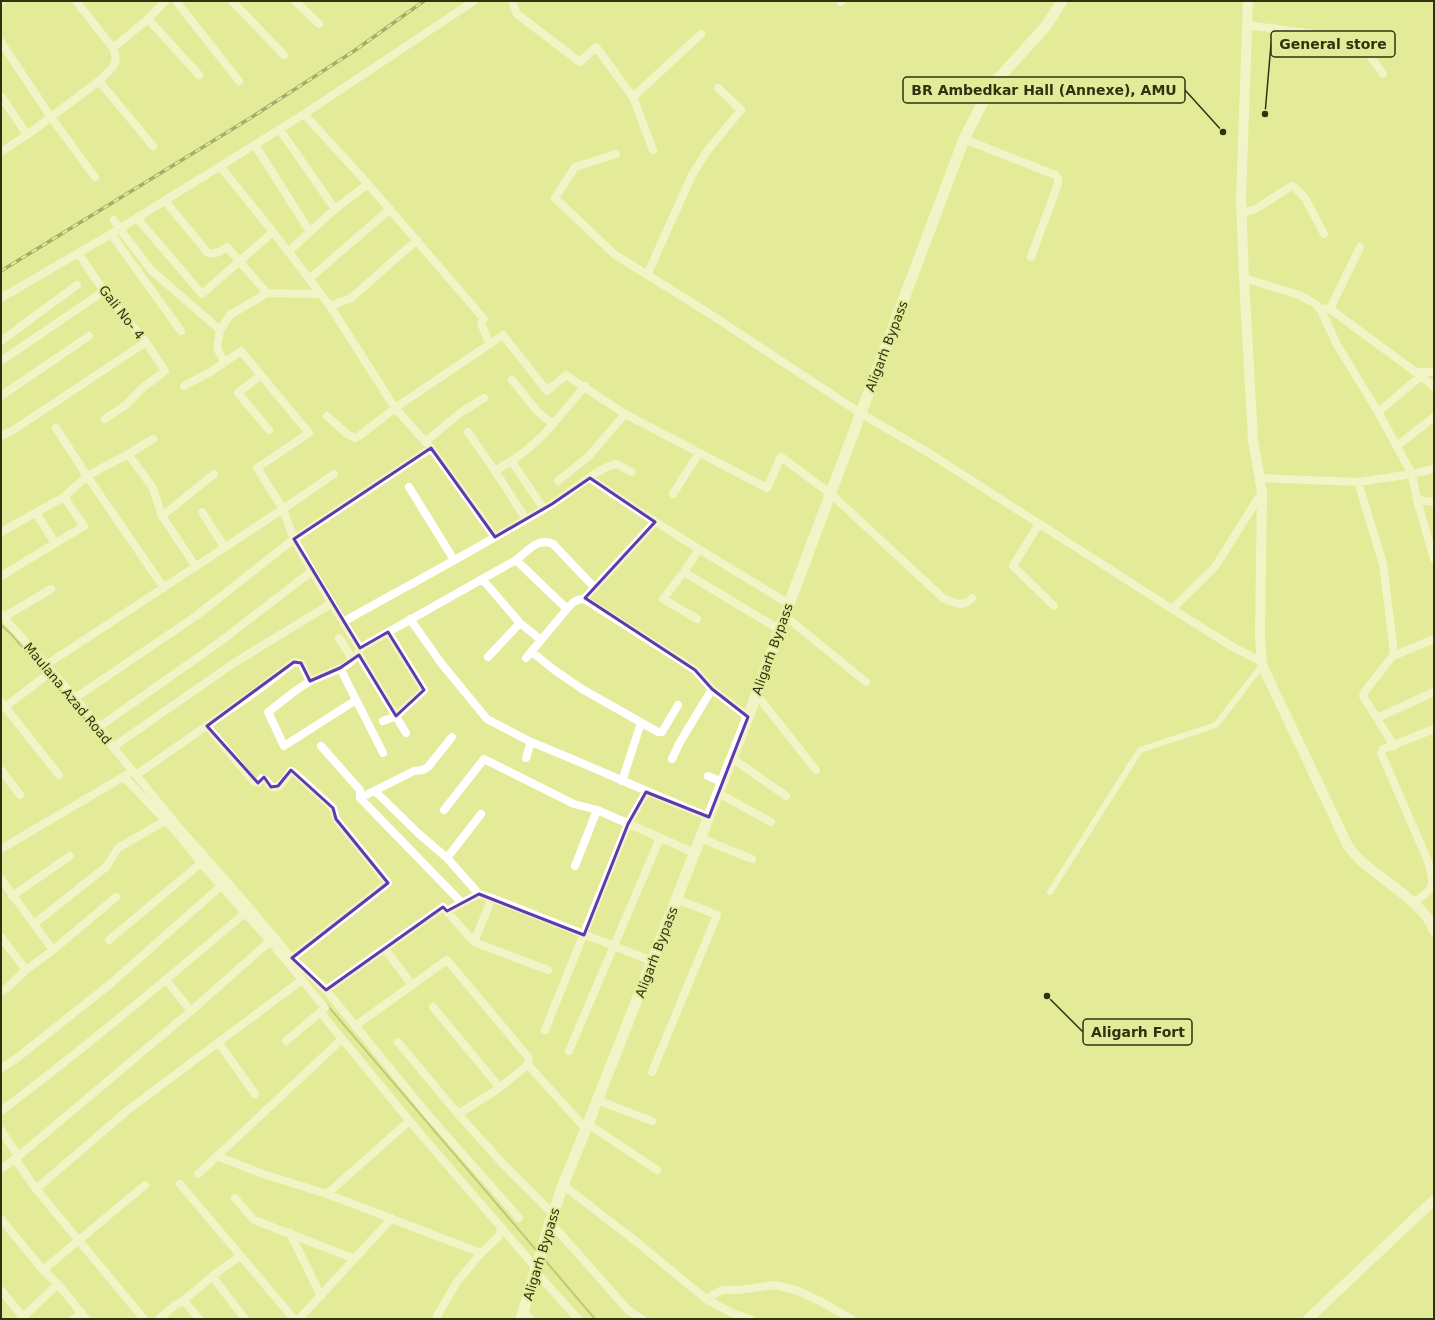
<svg xmlns="http://www.w3.org/2000/svg" width="1435" height="1320" viewBox="0 0 1435 1320" font-family="'DejaVu Sans',sans-serif">
<style>
.lines{fill:none;stroke-linecap:round;stroke-linejoin:round}
.stream{stroke:#9aa149;stroke-width:2}
.pedestrian{stroke:#fff;stroke-width:6}
.minor{stroke:#fff;stroke-width:8}
.tertiary{stroke:#fff;stroke-width:10}
.secondary{stroke:#fff;stroke-width:11}
.rail-casing{stroke:#5c6032;stroke-width:3.5}
.rail{stroke:#e3eb99;stroke-width:2;stroke-dasharray:6;stroke-linecap:butt}
.marked{fill:none;stroke:#6038b0;stroke-width:3;stroke-linejoin:round}
.labels{text-anchor:middle;stroke-width:4;stroke-linejoin:round;paint-order:stroke}
.street-label{font-size:13px;fill:#2f3210;stroke:#e3eb99}
.leader{fill:none;stroke:#2f3210;stroke-width:1.5}
.callout-dot{fill:#2f3210;stroke:#e3eb99;stroke-width:1.5}
.callout{fill:#e3eb99;stroke:#2f3210;stroke-width:1.5}
.callout-label{font-size:14px;text-anchor:middle;font-weight:bold;fill:#2f3210}
</style>
<rect width="100%" height="100%" fill="#e3eb99"/>
<g class="lines">
<path class="stream" d="M1,625L11,634L106,743
M327,1005L537,1251
M544,1259L595,1319"/>
<path class="pedestrian" d="M1050,892L1140,750L1216,725L1262,665"/>
<path class="minor" d="M1,1H2
M76,1L113,48
M176,1L239,81
M232,1L284,55
M295,1L319,24
M474,1L304,114L368,184L484,319L481,323L489,343
M512,1L517,14L580,62L596,47L633,97L653,150
M841,2L842,1
M148,19L199,75
M1247,25L1328,36L1349,40L1359,44L1365,49L1383,74
M1,42L50,116L95,177
M99,81C110,69 121,65 113,48L148,19L165,1
M1,96L27,135
M633,97L701,34
M280,130L335,209
M964,139L1055,175L1058,178V184L1031,257
M255,145L310,232
M1,152L27,135L99,81L153,146
M616,154L575,167L555,198L614,254L707,312L860,413L929,453L1172,609L1233,647L1262,662
M220,166L273,232L330,306L395,408L431,448L495,537
M165,201L208,253C215,255 221,251 227,247L267,293
M1242,212L1254,210L1290,187L1293,186L1305,198L1324,234
M137,218L202,294L273,232
M114,220L119,228L152,271L220,330
M111,234L181,331
M288,252L335,209L368,184
M79,253C97,285 122,312 144,340C152,350 158,361 165,371L141,389L127,404L105,419
M647,275L692,175L707,151L741,110L718,88
M1244,278L1299,295L1316,304L1321,310L1336,343L1378,412L1412,474L1417,500L1434,559
M309,279L390,209
M1,298L111,234L304,114
M330,306L351,298L417,240
M1319,308L1330,309L1421,376L1434,387
M1330,309L1360,247
M1,341L77,285
M1,361L104,291
M224,362L217,348L220,330L230,315L267,293L320,294
M1415,372H1434
M261,375L238,393L269,430
M512,380L538,412L553,424L585,386
M184,386L212,371L241,351L309,433L257,468L283,509L294,539L312,571
M1,396L89,336
M1378,412L1421,376
M327,416L347,434L355,438L359,436L395,408L503,335L547,391L566,375L625,414L767,488L781,457L831,494L943,598C954,603 963,608 972,598
M56,428L87,476L164,588
M468,432L495,471L526,519
M1,436L12,431L146,342
M425,442L460,413L484,398
M1397,446L1434,417
M128,454L153,488L162,516
M512,462L544,509
M495,471C518,458 537,444 553,424
M590,478C654,523 722,563 789,604
M1260,478L1358,482L1412,474L1434,469
M558,481L589,456L625,414
M1358,482L1383,564L1394,653L1392,657L1365,691L1363,696L1394,746
M409,487L454,560
M673,494L699,453
M1417,500L1434,502
M202,512L225,548
M36,513L55,543
M1039,524L1013,566L1054,606
M1,532L64,497
M516,560L567,609
M196,567L162,516L214,474
M684,572L780,630
M1,576L84,526L64,497L87,476L128,454L153,439
M483,580L520,623L541,640
M584,599L655,522
M1172,609L1215,567L1262,492
M1,614L75,698L99,727L113,747L136,775L258,690L294,662L301,663L310,681
M785,616L866,682
M4,617L51,589
M410,619L441,663L487,719L531,742L526,758
M697,619L663,599L684,572L699,549
M339,638L353,660
M360,648L343,622C411,584 480,547 547,507C567,496 595,469 616,464L632,472
M532,652L553,669L582,689L658,732H662L678,705
M359,655L406,733
M1393,656L1434,639
M488,657L520,623
M526,658L567,609C572,603 576,599 584,599L695,670L712,689L748,717
M46,665L283,509L334,474
M340,668L383,753
M756,694L816,770
M75,698L196,616L294,539L431,448
M356,700L284,746L268,712C282,702 295,689 311,681C327,672 355,668 360,648L516,560C528,551 538,537 553,544L595,588
M1,702L59,775
M5,707L43,678
M1377,718L1434,692
M383,721L396,716L424,690L388,632
M207,726L254,782L258,783L262,778L264,779C267,781 269,784 271,786C279,792 287,776 291,771L296,774L333,808L336,819L388,883L292,958
M99,727L221,641L312,571L343,622
M531,742C591,766 649,793 709,817
M321,746L360,790V798L462,903
M113,747L234,663L332,603
M732,758L786,796
M672,759L680,742L712,689
M1,770L20,795
M136,775L181,830L231,886L292,958L326,990L429,1116L519,1218
M708,776L722,782
M124,777L179,835L201,863L270,941L325,1008L286,1041
M622,781L641,723
M375,791L419,834L447,858L479,894L492,898
M718,793L771,822
M360,798L414,771L423,770L428,767L452,737
M444,810L484,759L574,804L597,810L695,853
M700,838L752,859
M1,849L128,774
M447,858L481,814
M575,866L597,810
M1,879L53,950L116,897
M12,896L70,856
M1413,903C1435,887 1435,888 1428,861L1381,753L1383,749L1434,729
M447,911L479,894
M34,924L107,866L118,848L165,821
M1,937L26,970L53,950
M109,940L201,863
M474,942L548,970
M385,949L412,985
M166,980L191,1011
M326,990L443,907L474,942L492,898L652,961
M1,992L8,987L26,970
M433,1007L496,1083L498,1089L458,1114L504,1165L553,1214
M320,1012L418,1131L536,1268
M355,1026L447,960L529,1058L528,1065L586,1129
M545,1030L628,824L646,792
M218,1042L255,1094
M398,1042L458,1114
M569,1051L660,838
M1,1068L17,1058L109,985L221,886
M652,1072L717,915L676,899
M498,1089L528,1065
M597,1100L652,1121
M1,1111C85,1048 165,981 245,913
M588,1124L657,1170
M1,1130L18,1156
M217,1156L263,1174L327,1194L481,1253
M15,1159L36,1189L144,1319
M1,1169L15,1159L191,1011L270,941
M198,1174L342,1039
M180,1184L294,1319
M563,1185L638,1243L706,1299L734,1314L750,1319
M36,1189L128,1110L302,980
M327,1194L409,1121
M235,1198L254,1220L355,1259
M1,1219L43,1270L58,1284L86,1319
M550,1222L628,1310L642,1319
M290,1233L321,1296
M43,1270L145,1185
M535,1271L578,1319
M212,1276L245,1319
M1,1290L23,1317
M706,1299L722,1290H739L774,1285L796,1290L820,1301L851,1319
M184,1301L199,1319
M523,1311L530,1319
M437,1316L457,1282L481,1253L498,1237L502,1228
M21,1319L58,1284
M74,1319L82,1313
M159,1319L175,1305L180,1303L219,1271L240,1256
M299,1319L392,1218"/>
<path class="tertiary" d="M1248,1L1241,200L1244,278L1253,440L1262,492L1260,636L1262,665L1348,846C1352,851 1356,856 1360,860C1381,880 1426,904 1434,931
M1308,1319L1434,1200"/>
<path class="secondary" d="M521,1319L550,1222L563,1185L588,1124L748,717L789,604L964,139L986,96L997,80L1046,26L1062,1"/>
<defs>
<path id="rail" d="M1,271L252,117L354,51L424,1"/>
</defs>
<use href="#rail" class="rail-casing"/>
<use href="#rail" class="rail"/>
</g>
<path d="M0 0H1435V1320H0ZM431,448L495,537L552,504L590,478L655,522L585,598L695,670L712,689L748,717L709,817L646,792L628,824L584,935L479,894L447,911L443,907L326,990L292,958L388,883L336,819L333,808L291,770L278,786L271,787L264,777L258,783L207,726L294,662L301,663L310,681L340,668L359,655L396,716L424,690L388,632L360,648L294,539Z" fill="#e3eb99" fill-opacity=".55" fill-rule="evenodd"/>
<path class="marked" d="M431,448L495,537L552,504L590,478L655,522L585,598L695,670L712,689L748,717L709,817L646,792L628,824L584,935L479,894L447,911L443,907L326,990L292,958L388,883L336,819L333,808L291,770L278,786L271,787L264,777L258,783L207,726L294,662L301,663L310,681L340,668L359,655L396,716L424,690L388,632L360,648L294,539Z"/>
<g class="labels">
<g class="street-label">
<text transform="translate(122 312) rotate(52)" y="5">Gali No- 4</text>
<text transform="translate(886 346) rotate(-69)" y="5">Aligarh Bypass</text>
<text transform="translate(772 649) rotate(-70)" y="5">Aligarh Bypass</text>
<text transform="translate(68 693) rotate(50)" y="5">Maulana Azad Road</text>
<text transform="translate(656 952) rotate(-69)" y="5">Aligarh Bypass</text>
<text transform="translate(541 1254) rotate(-73)" y="5">Aligarh Bypass</text>
</g>
</g>
<path class="leader" d="M1265 114L1271 44M1223 132L1185 90M1047 996L1083 1032"/>
<g class="callout-dot">
<circle cx="1265" cy="114" r="4"/>
<circle cx="1223" cy="132" r="4"/>
<circle cx="1047" cy="996" r="4"/>
</g>
<g class="callout">
<rect x="1271" y="31" width="124" height="26" rx="4"/>
<rect x="903" y="77" width="282" height="26" rx="4"/>
<rect x="1083" y="1019" width="109" height="26" rx="4"/>
</g>
<g class="callout-label">
<text x="1333" y="49">General store</text>
<text x="1044" y="95">BR Ambedkar Hall (Annexe), AMU</text>
<text x="1138" y="1037">Aligarh Fort</text>
</g>
<rect width="1435" height="1320" fill="none" stroke="#2f3210" stroke-width="4"/>
</svg>
